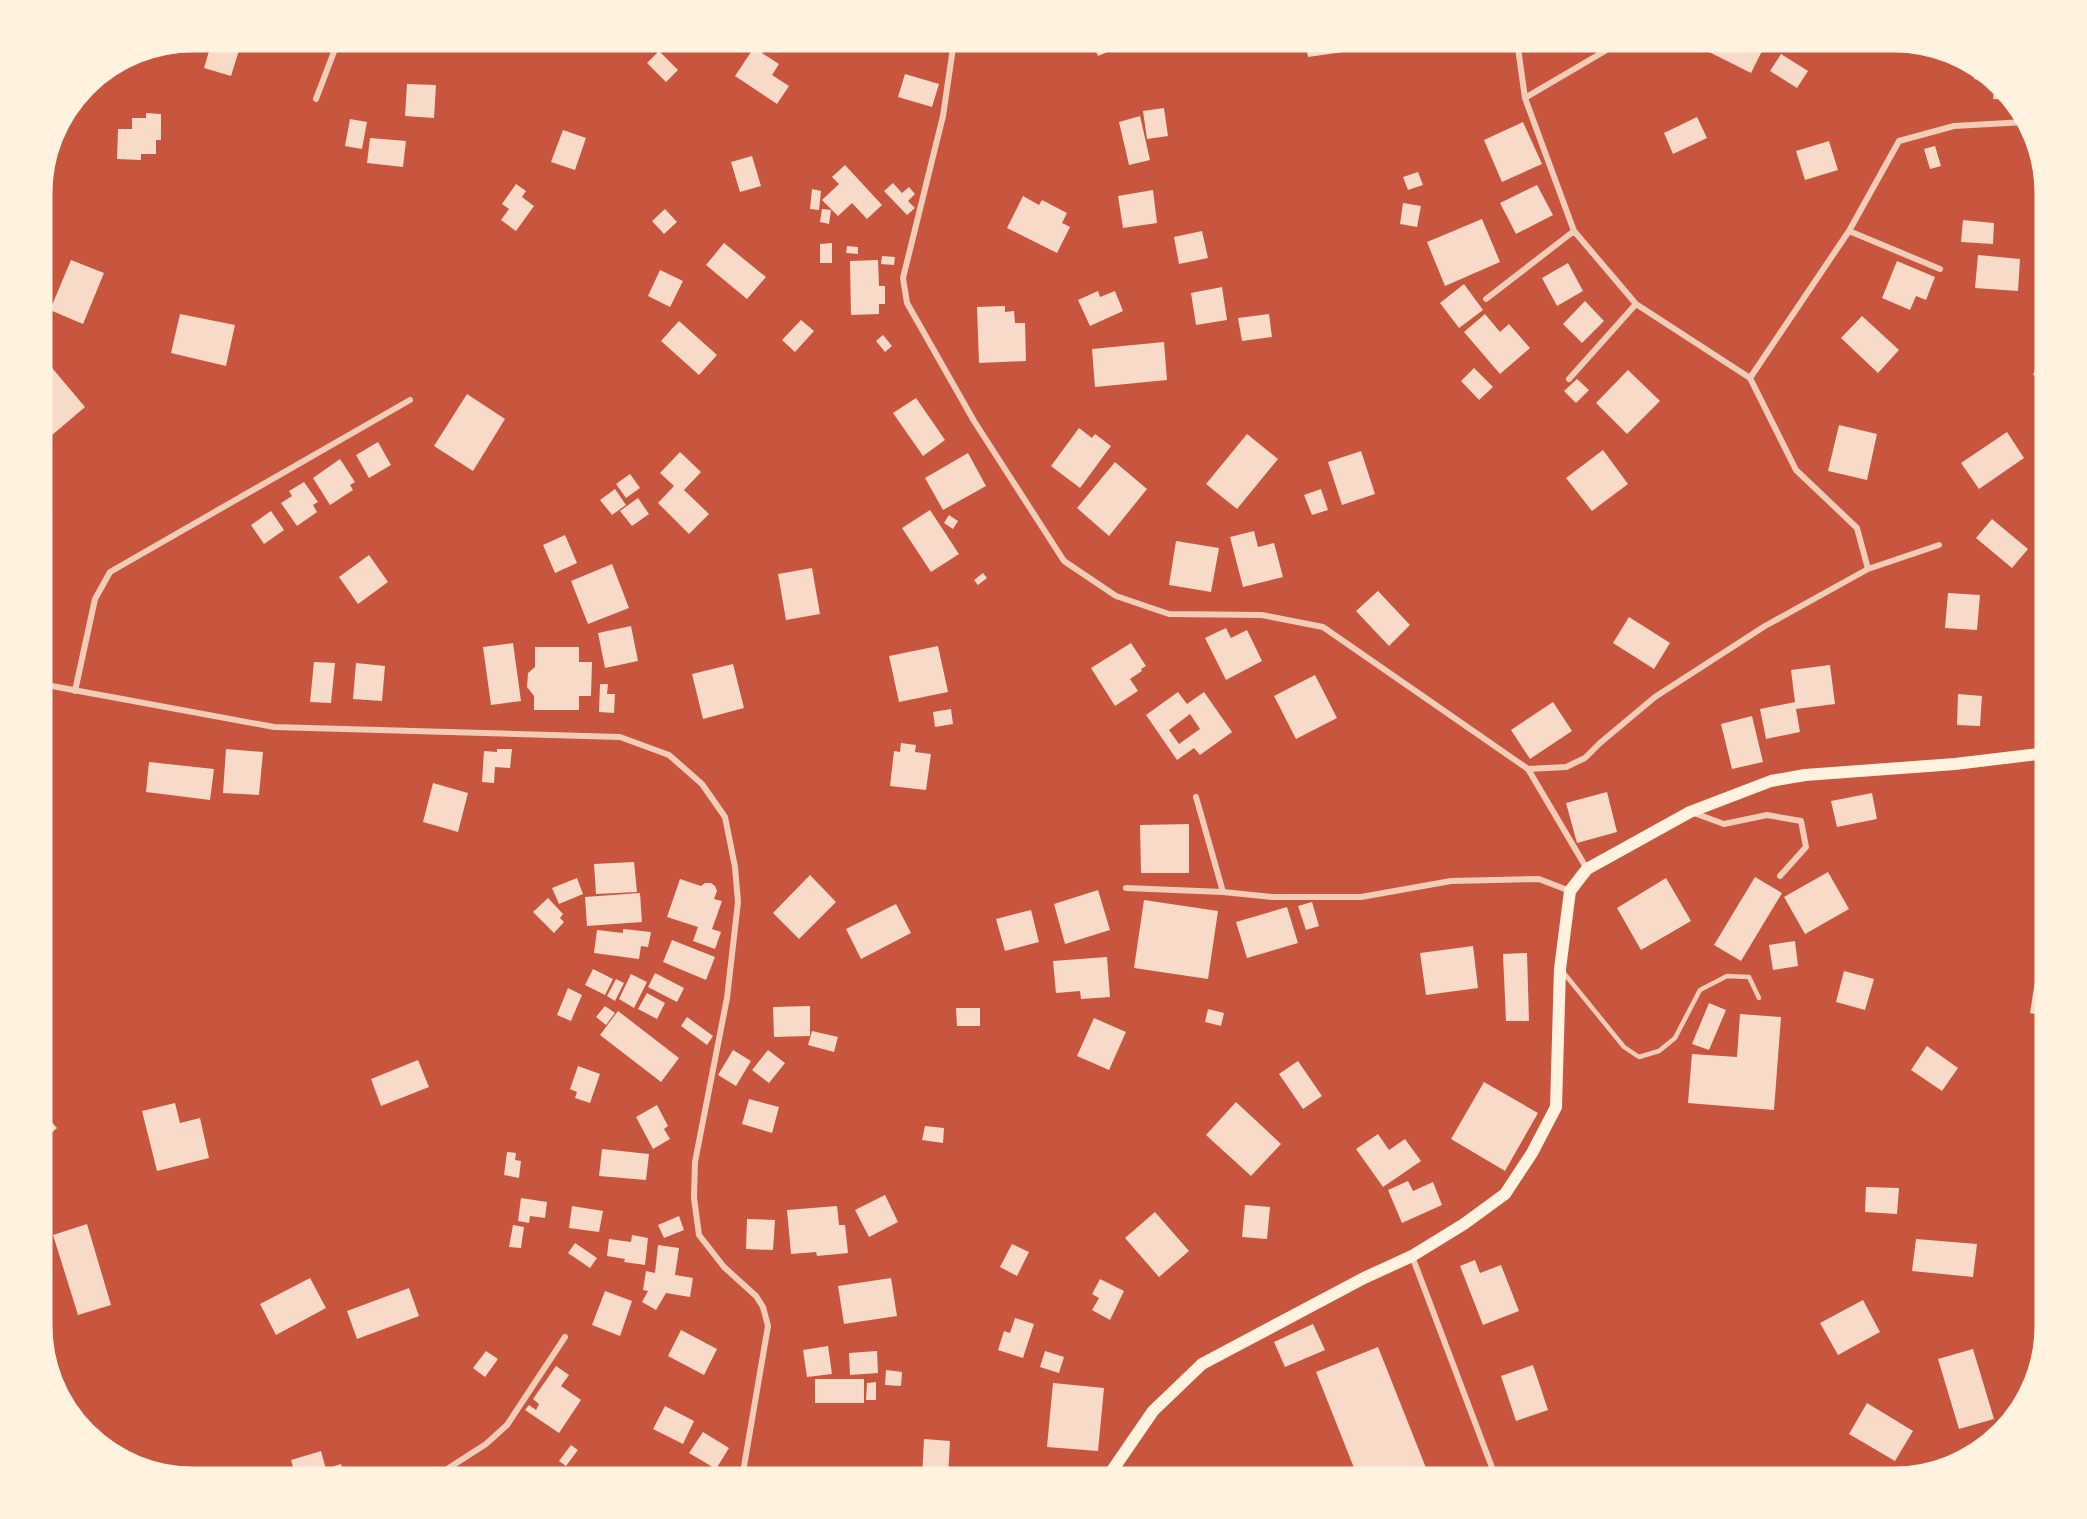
<svg xmlns="http://www.w3.org/2000/svg" width="2087" height="1519" viewBox="0 0 2087 1519" font-family="Cabin,sans-serif">
<style>
.building{fill:#f7dbc8;fill-rule:evenodd}
.lines{fill:none;stroke-linecap:round;stroke-linejoin:round}
.service{stroke:#f1ccb7;stroke-width:4.5}
.minor{stroke:#f1ccb7;stroke-width:6}
.secondary{stroke:#fff3e0;stroke-width:12}
.rim{fill:none;stroke:#fff3e0;stroke-width:3}
</style>
<rect width="100%" height="100%" fill="#c8553d"/>
<path class="building" d="M212,41H242L231,76L204,68Z
M299,41H321L319,47Z
M1007,41H1025L1019,49Z
M1091,41H1116L1119,47L1098,56Z
M1305,41H1350L1351,51L1308,57Z
M1715,41H1767L1751,73L1709,52Z
M757,43L765,48L762,53L779,64L772,75L789,86L777,104L735,76Z
M659,51L678,70L666,82L647,63Z
M1781,54L1808,71L1797,88L1770,71Z
M1976,66L1987,72L1990,76L1989,82L1974,79Z
M905,74L939,84L932,107L898,97Z
M1995,82L2010,100L1993,99Z
M407,84L436,85L434,118L405,116Z
M1164,108L1168,136L1147,139L1143,111Z
M146,113L161,114V140H156V154H141V160L117,159L118,129H132V118H146Z
M1140,116L1150,160L1129,165L1119,122Z
M1697,117L1707,138L1673,154L1664,133Z
M350,119L367,122L362,149L345,146Z
M1523,122L1542,164L1502,182L1484,140Z
M563,130L586,138L575,170L551,162Z
M370,138L406,141L403,167L367,163Z
M1829,141L1838,170L1805,180L1796,151Z
M1935,146L1941,166L1930,169L1924,149Z
M752,156L761,186L740,192L731,162Z
M845,165L882,205L867,219L852,203L838,216L822,200L839,184L832,177Z
M1418,172L1423,185L1408,190L1403,177Z
M893,183L902,193L909,187L915,194L908,201L915,208L907,215L884,191Z
M516,184L526,191L522,197L534,206L516,231L501,220L509,209L502,204Z
M1537,185L1553,215L1516,234L1500,203Z
M812,189L821,191L819,210L810,209Z
M1153,190L1157,223L1123,228L1118,196Z
M1023,196L1039,205L1042,200L1067,213L1062,223L1070,227L1057,253L1007,228Z
M1403,203L1421,206L1417,227L1400,224Z
M665,209L677,222L664,234L652,221Z
M822,209L831,210L829,224L820,222Z
M1482,219L1500,262L1445,286L1427,242Z
M1963,220L1994,223L1993,244L1961,242Z
M1202,231L1208,258L1179,264L1174,237Z
M724,243L766,277L747,299L706,265Z
M832,243V263H820V244Z
M847,246L858,247V254L846,253Z
M1978,255L2020,259L2018,291L1975,288Z
M882,256L895,257L894,265L881,264Z
M71,260L104,273L83,324L50,310Z
M878,260L879,286H885V304H879V314L851,315L850,261Z
M1897,261L1935,277L1926,300L1916,296L1910,310L1882,298Z
M1568,263L1583,291L1557,306L1542,278Z
M660,270L683,281L670,307L648,296Z
M1464,284L1483,310L1459,328L1440,303Z
M1222,287L1227,320L1196,325L1191,293Z
M1098,291L1100,297L1115,291L1123,311L1090,326L1078,300Z
M1585,301L1604,321L1582,343L1563,324Z
M1005,306V312L1014,311L1015,323H1025L1026,361L979,363L977,307Z
M180,314L235,325L226,366L171,353Z
M1269,314L1272,337L1242,341L1238,318Z
M1485,314L1500,332L1509,324L1530,348L1500,374L1464,332Z
M1862,316L1899,350L1878,373L1841,338Z
M801,320L814,331L795,352L782,340Z
M679,321L717,355L699,375L661,341Z
M883,335L892,346L885,352L876,341Z
M1164,342L1167,380L1095,387L1092,349Z
M2043,348L2046,349V370L2043,379L2033,375Z
M42,356L85,407L44,442L41,438V358Z
M1474,368L1493,387L1479,400L1461,381Z
M1628,370L1660,401L1627,434L1596,403Z
M1577,379L1589,390L1576,403L1564,391Z
M467,394L505,419L473,471L434,446Z
M916,398L945,440L923,456L893,413Z
M1839,425L1877,434L1867,480L1828,471Z
M1079,428L1092,438L1095,434L1111,446L1080,488L1051,466Z
M2007,432L2024,458L1979,489L1961,463Z
M1247,434L1278,459L1237,509L1206,484Z
M378,442L391,465L369,478L356,455Z
M1603,450L1628,484L1592,511L1566,478Z
M1361,451L1375,494L1342,505L1328,462Z
M680,452L701,472L684,490L709,514L689,534L658,503L674,486L660,473Z
M968,453L986,486L943,510L925,478Z
M340,459L355,482L350,485L353,490L330,505L313,478Z
M1115,462L1147,489L1109,536L1077,508Z
M630,474L640,488L626,498L616,484Z
M304,482L318,502L313,505L317,512L297,526L281,503L292,496L289,491Z
M615,489L626,505L612,515L600,500Z
M1321,489L1328,510L1312,515L1304,495Z
M638,498L649,514L632,526L620,511Z
M41,506L51,507L46,542L41,541Z
M930,510L959,554L931,572L902,528Z
M271,511L284,530L264,544L251,525Z
M949,515L958,521L953,529L944,523Z
M1992,519L2028,549L2012,568L1976,538Z
M1254,531L1258,547L1274,543L1283,577L1243,587L1230,537Z
M565,535L577,563L555,573L543,545Z
M1176,541L1219,548L1211,592L1169,585Z
M369,555L388,582L358,604L339,577Z
M612,564L629,608L588,624L571,581Z
M812,568L820,614L786,620L778,574Z
M983,573L987,578L978,585L974,580Z
M1378,591L1410,625L1389,646L1356,611Z
M1948,593L1980,595L1977,630L1945,628Z
M1629,617L1670,643L1654,669L1613,643Z
M631,626L638,661L605,668L598,633Z
M1226,628L1231,638L1247,630L1262,661L1226,680L1205,638Z
M513,643L521,701L491,705L483,647Z
M1131,643L1146,666L1141,669L1142,671L1130,679L1138,691L1115,706L1091,668Z
M938,646L948,692L899,702L889,656Z
M535,647H579V662H592L591,696H579V710H534V696L527,687L528,673L535,667Z
M314,662L335,663L331,703L310,702Z
M356,663L385,666L382,701L353,699Z
M733,664L744,708L703,719L692,674Z
M1830,665L1835,704L1796,709L1800,732L1766,739L1760,709L1795,702L1791,670Z
M1315,675L1337,718L1296,739L1274,696Z
M600,684H608L607,694H615L614,713L599,712Z
M2046,689V719H2044L2040,690Z
M1178,692L1187,704L1204,692L1232,732L1200,755L1194,748L1177,760L1146,715ZM1190,714L1200,729L1179,744L1169,730Z
M1958,694L1982,696L1980,726L1957,725Z
M1553,702L1572,731L1530,759L1511,730Z
M951,709L953,724L935,727L933,712Z
M1752,716L1763,762L1732,769L1721,724Z
M901,743L916,745L915,752L931,754L926,790L890,786L894,751L900,752Z
M226,749L263,752L259,795L223,793Z
M497,749H512L510,768L495,767L494,783L482,782L484,751L497,752Z
M149,762L214,769L210,800L146,792Z
M433,783L468,793L458,832L423,822Z
M1607,792L1617,832L1577,843L1566,803Z
M1872,793L1877,819L1837,827L1831,801Z
M1189,824V873H1141L1140,825Z
M634,862L637,892L596,894L594,864Z
M1828,872L1849,909L1805,934L1784,897Z
M810,875L836,902L799,939L773,913Z
M1755,877L1782,893L1741,961L1714,945Z
M577,878L583,894L559,904L552,888Z
M1666,878L1691,921L1641,950L1617,908Z
M680,879L701,886L705,883H711L715,886L717,891L714,899L722,901L712,929L721,932L715,949L693,941L698,927L667,917Z
M1098,890L1110,930L1065,944L1054,904Z
M640,893L642,922L587,926L585,897Z
M548,898L563,914L560,918L564,922L554,933L533,912Z
M1144,900L1218,911L1208,979L1134,968Z
M1312,902L1319,926L1306,930L1298,906Z
M896,904L911,933L861,959L846,929Z
M1287,907L1298,943L1247,958L1236,922Z
M1031,910L1039,942L1005,951L996,919Z
M623,929L651,932L648,947L641,946L639,959L594,953L597,930L623,933Z
M672,940L715,957L706,980L663,962Z
M1795,941L1798,966L1773,970L1769,945Z
M1473,946L1478,988L1426,995L1420,953Z
M1527,953L1529,1021H1506L1503,954Z
M1107,957L1110,997L1081,999L1080,991L1056,993L1053,961Z
M593,969L613,979L605,995L585,985Z
M1844,971L1874,979L1865,1010L1836,1002Z
M655,973L684,988L677,1002L648,987Z
M631,974L647,982L634,1008L619,999Z
M616,979L624,983L615,1001L607,996Z
M2035,981L2046,983V1016L2030,1013Z
M568,988L582,995L571,1021L557,1015Z
M647,993L665,1003L657,1019L638,1009Z
M1709,1003L1726,1010L1709,1050L1692,1044Z
M605,1006L615,1013L606,1025L596,1017Z
M810,1006V1036L774,1037L773,1007Z
M956,1008H980V1026H957Z
M1208,1009L1224,1013L1221,1026L1205,1022Z
M618,1011L679,1058L661,1082L600,1035Z
M1740,1014L1781,1017L1774,1110L1688,1103L1692,1054L1737,1057Z
M687,1017L713,1036L707,1045L681,1026Z
M1094,1018L1126,1032L1109,1070L1077,1056Z
M812,1031L838,1037L834,1052L808,1045Z
M1927,1046L1958,1068L1942,1091L1911,1070Z
M733,1050L751,1061L736,1086L718,1075Z
M768,1050L785,1063L769,1083L752,1070Z
M418,1060L429,1087L381,1106L371,1079Z
M1298,1061L1322,1096L1303,1109L1279,1074Z
M578,1066L600,1074L590,1103L575,1098L577,1092L570,1089Z
M1484,1082L1538,1113L1505,1171L1451,1139Z
M749,1099L779,1107L772,1133L742,1124Z
M1236,1102L1281,1144L1251,1176L1206,1135Z
M175,1103L180,1123L200,1118L209,1158L157,1171L142,1111Z
M657,1105L668,1126L664,1129L670,1139L653,1149L636,1117Z
M41,1110L57,1128L41,1142Z
M925,1126L944,1128L943,1143L922,1140Z
M1378,1134L1389,1150L1405,1139L1421,1161L1383,1187L1356,1149Z
M2046,1147V1179L2042,1180L2036,1149Z
M602,1149L649,1154L646,1180L599,1176Z
M507,1152L516,1153L515,1160L521,1161L519,1178L504,1175Z
M1408,1181L1413,1191L1433,1182L1442,1205L1402,1223L1388,1190Z
M1866,1187L1899,1188L1897,1214L1865,1212Z
M885,1195L898,1222L869,1237L855,1210Z
M521,1198L547,1202L545,1218L530,1216L529,1223L518,1221Z
M1245,1205L1270,1207L1267,1239L1242,1237Z
M572,1206L603,1211L599,1232L569,1228Z
M837,1206L839,1225H845L848,1253L817,1256L816,1252L791,1254L787,1210Z
M1155,1212L1189,1251L1159,1277L1125,1238Z
M679,1216L684,1230L664,1238L658,1225Z
M747,1219L775,1220L773,1250L746,1249Z
M87,1224L111,1305L78,1315L53,1235Z
M513,1225L524,1227L521,1248L509,1247Z
M632,1235L648,1238L645,1265L624,1262L625,1259L607,1256L609,1239L631,1242Z
M1916,1239L1977,1244L1973,1277L1912,1271Z
M575,1243L597,1258L590,1268L568,1253Z
M1012,1244L1029,1252L1017,1276L1000,1267Z
M658,1245L679,1248L675,1275L693,1278L690,1297L666,1293L656,1310L642,1302L648,1291L643,1290L646,1271L655,1273Z
M1475,1260L1480,1273L1501,1265L1519,1311L1483,1325L1460,1266Z
M310,1278L326,1308L276,1335L260,1304Z
M891,1278L897,1316L844,1324L838,1286Z
M1100,1279L1124,1291L1110,1320L1092,1310L1099,1298L1092,1294Z
M409,1288L419,1316L357,1339L347,1311Z
M605,1291L632,1301L620,1336L592,1325Z
M1863,1300L1880,1332L1838,1355L1820,1323Z
M1015,1318L1034,1324L1023,1358L998,1350L1004,1331L1010,1333Z
M1313,1324L1325,1350L1285,1367L1274,1342Z
M681,1330L717,1349L704,1375L668,1356Z
M828,1346L832,1374L807,1377L803,1350Z
M1378,1347L1430,1478H1358L1316,1372Z
M1973,1349L1994,1419L1959,1429L1938,1359Z
M486,1351L498,1359L485,1377L473,1368Z
M877,1351L878,1373L850,1375L849,1353Z
M1045,1351L1064,1357L1059,1373L1040,1367Z
M1533,1365L1548,1410L1516,1421L1501,1376Z
M556,1366L569,1375L561,1386L581,1400L559,1433L525,1410L529,1405L536,1410L539,1404L533,1399Z
M886,1370L902,1372L901,1386L885,1385Z
M815,1379H864V1403H815Z
M876,1382V1400H866L867,1383Z
M1053,1383L1104,1388L1098,1451L1047,1447Z
M1867,1403L1913,1431L1895,1461L1849,1434Z
M665,1406L694,1421L683,1444L653,1429Z
M703,1432L729,1448L716,1469L689,1453Z
M924,1439L950,1441L948,1478H922Z
M1973,1442L1979,1448L1962,1463L1953,1465Z
M571,1445L578,1450L566,1466L559,1461Z
M321,1451L326,1469L341,1464L345,1478H296L291,1460Z"/>
<g class="lines">
<path class="service" d="M1563,972L1624,1047L1639,1057L1659,1051L1675,1038L1700,990L1727,976L1749,977L1759,998"/>
<path class="minor" d="M954,41L943,116L903,278L907,303L974,421L1064,561L1116,596L1169,614L1262,615L1323,627L1528,769L1587,869
M1517,41L1525,98L1574,231L1636,304L1750,378L1796,470L1857,528L1868,569
M1525,98L1622,41
M316,99L338,41
M1849,231L1940,269
M1486,299L1574,231
M1750,378L1849,231L1899,141L1954,126L2026,122
M1569,379L1636,304
M41,684L274,727L620,737L669,755L702,784L725,817L735,867L738,902L727,998L695,1162L694,1198L699,1235L724,1267L756,1296L763,1307L768,1326L742,1478
M75,691L95,599L110,572L410,400
M1528,769L1566,767L1585,758L1600,743L1655,697L1765,626L1868,569L1939,545
M1196,797L1223,892
M1694,813L1724,824L1767,815L1801,821L1806,847L1780,876
M1126,888L1223,892L1273,897H1361L1451,881L1539,879L1570,891
M1412,1256L1496,1478
M437,1478L441,1473L486,1444L507,1425L565,1337"/>
<path class="secondary" d="M1107,1478L1153,1411L1202,1364L1364,1278L1412,1256L1464,1224L1505,1194L1532,1153L1556,1107L1560,969L1570,891L1587,869L1690,812L1771,781L1805,775L1955,764L2046,753"/>
</g>
<path d="M0 0H2087V1519H0ZM193 51H1894A142 142 0 0 1 2036 193V1326A142 142 0 0 1 1894 1468H193A142 142 0 0 1 51 1326V193A142 142 0 0 1 193 51Z" fill="#fff3e0" fill-rule="evenodd"/>
<path class="rim" d="M193 51H1894A142 142 0 0 1 2036 193V1326A142 142 0 0 1 1894 1468H193A142 142 0 0 1 51 1326V193A142 142 0 0 1 193 51Z"/>
</svg>
